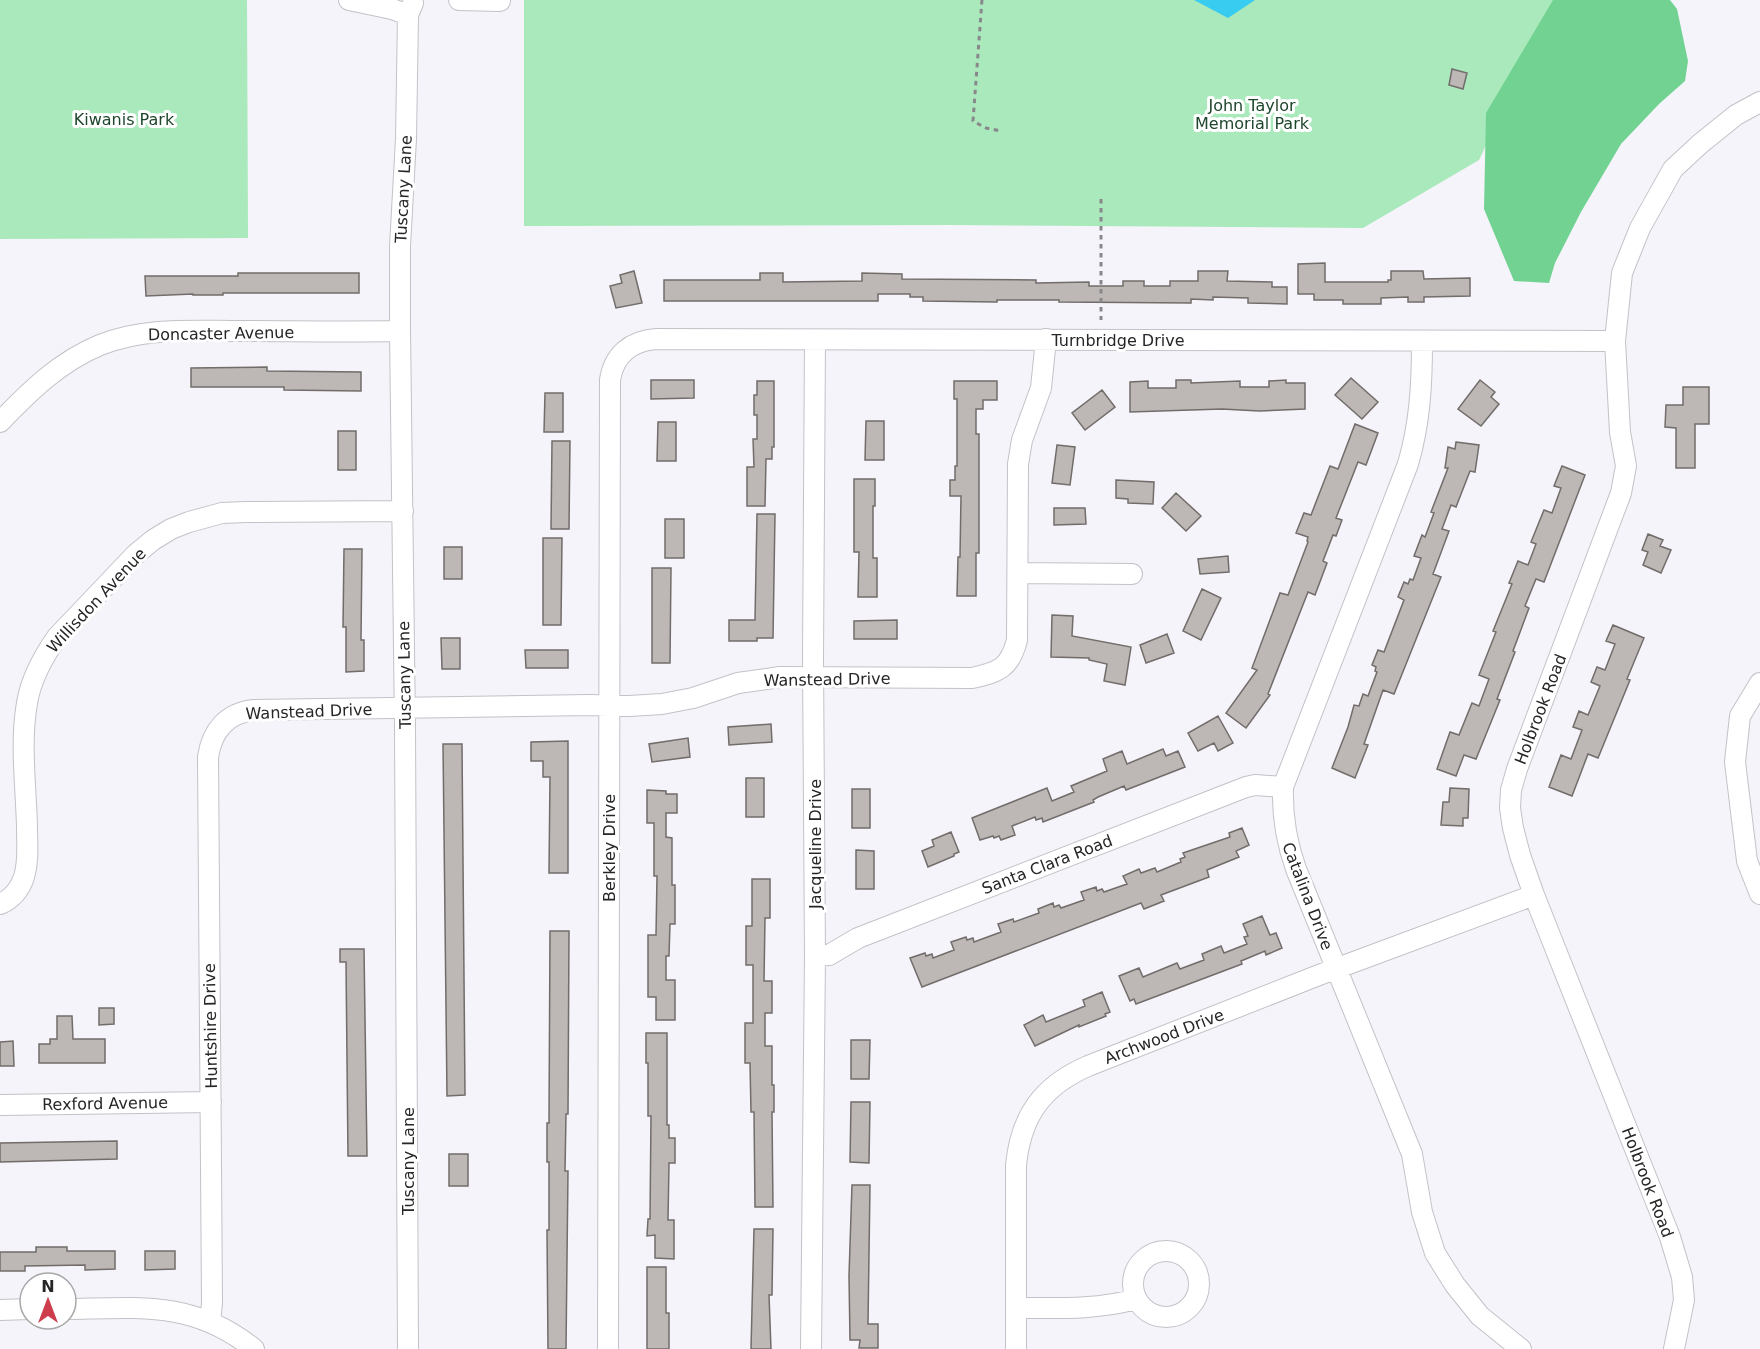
<svg xmlns="http://www.w3.org/2000/svg" width="1760" height="1349" viewBox="0 0 1760 1349" font-family="'DejaVu Sans',sans-serif">
<style>
.green{fill:#a9e9bb}
.forest{fill:#72d292}
.water{fill:#39ccf1}
.building{fill:#bdb7b5;stroke:#726c6a;stroke-width:1.5}
.lines{fill:none;stroke-linecap:round;stroke-linejoin:round}
.minor-casing{stroke:#c2c2c8;stroke-width:22}
.path{stroke:#88888c;stroke-width:3;stroke-dasharray:4.5 4.5;stroke-linecap:butt}
.minor{stroke:#fff;stroke-width:20}
.labels{text-anchor:middle;stroke-width:6;stroke-linejoin:round;paint-order:stroke}
.park-label{font-size:16px;fill:#1e462c;stroke:#fff}
.street-label{font-size:16px;fill:#262628;stroke:#fff}
</style>
<rect width="100%" height="100%" fill="#f4f4fa"/>
<path class="green" d="M0,0H247L248,238L0,239Z
M524,0H1554L1479,160L1363,228L951,225L524,226Z"/>
<path class="forest" d="M1553,0H1670L1677,9L1688,61L1685,81L1659,104L1621,144L1581,212L1555,263L1549,283L1514,281L1484,209L1486,113Z"/>
<path class="water" d="M1194,0H1255L1228,18Z"/>
<path class="building" d="M1452,69L1467,73L1463,89L1449,85Z
M1325,263V282H1388V280H1391V271H1423L1424,279L1470,278V296L1424,297V302H1408V297L1381,298V304H1343V300H1314V294H1298V264Z
M634,271L642,303L616,308L610,286L622,283L620,275Z
M1198,271H1228L1227,281L1272,282V287H1287V304L1248,303V298L1213,297V300L1191,299V303L1059,302V300H997V302L923,301V297H910V294H878V301H664V280H760V273H783V282L862,281V273L902,274V279L1036,280V283L1089,282V286H1123V281H1144V286H1170V281H1198Z
M238,273H359V293H223V295H193V294L146,296L145,276H238Z
M267,367V371L361,372V391L284,390V387H191V368Z
M1351,378L1378,402L1362,419L1335,395Z
M651,380H694V398L651,399Z
M1176,380H1191V383L1240,381V387H1269V381L1286,380V383H1305V409L1259,411L1222,409L1130,412V382L1148,381V388H1176Z
M1480,380L1495,392L1491,397L1499,404L1481,426L1458,409Z
M757,381H774V447H772V459H766L765,506H747V467H754L753,439H757V415H754V395H757Z
M954,381H997V400H983V409H976V434H979V553H976V596H957L958,557H960L961,496H950V480H955V466H957V399H954Z
M1683,387H1709V424H1695V468H1676V428L1665,427L1666,405H1683Z
M1102,390L1115,407L1085,430L1072,413Z
M545,393H563V432H544Z
M866,421H884V460H865Z
M658,422H676V461H657Z
M1355,424L1378,433L1366,465L1358,462L1336,518L1342,520L1336,536L1333,535L1323,561L1327,563L1315,595L1308,592L1268,694L1270,695L1246,728L1226,713L1257,670L1252,668L1280,593L1288,595L1308,542L1307,541L1308,537L1296,533L1304,513L1311,515L1330,466L1338,469Z
M338,431H356V470H338Z
M552,441H570L569,529H551Z
M1456,442L1479,445L1475,472L1470,471L1456,507L1451,505L1442,529L1449,531L1433,574L1441,577L1394,694L1383,690L1364,744L1368,745L1355,778L1332,768L1348,727L1354,705L1359,706L1363,694L1368,696L1377,672L1375,671L1376,667L1372,665L1378,650L1384,652L1404,600L1398,597L1404,582L1408,584L1410,579L1413,580L1421,558L1414,556L1422,535L1425,537L1434,513L1431,512L1448,468H1445L1448,447L1455,449Z
M1057,445L1075,447L1070,485L1052,483Z
M1562,466L1585,475L1544,582L1536,579L1525,606L1529,608L1513,651L1515,652L1497,699L1500,700L1487,732L1476,759L1464,755L1456,776L1437,769L1450,732L1459,735L1472,703L1479,706L1489,679L1479,675L1496,632L1493,631L1512,584L1509,583L1518,561L1528,565L1536,544L1531,542L1544,510L1552,513L1561,488L1554,486Z
M854,479H875V506H873V558H877V597H858L859,552H854Z
M1116,480L1154,482L1153,504L1128,503V499L1116,498Z
M1176,493L1201,516L1186,531L1162,508Z
M1054,508H1085L1086,524L1054,525Z
M757,514H775L773,638H757V641H729V620H755Z
M665,519H684V558H665Z
M1648,534L1663,540L1660,546L1671,550L1661,573L1643,565L1648,552L1642,550Z
M543,538H562L561,625H543Z
M444,547H462V579H444Z
M344,549H362L361,640H364V671L346,672V627H343Z
M1228,556L1229,572L1200,574L1198,559Z
M652,568H671L670,663H652Z
M1202,589L1221,598L1201,640L1183,631Z
M1052,615L1073,616L1072,636L1131,647L1125,685L1104,681L1107,664L1089,660V658L1051,657Z
M897,620V639H854V621Z
M1613,625L1644,638L1627,679L1630,680L1598,758L1588,754L1572,796L1549,787L1561,755L1571,759L1582,730L1573,727L1579,711L1588,715L1600,686L1591,682L1597,667L1605,670L1615,644L1606,641Z
M1167,634L1174,653L1146,663L1140,645Z
M441,638H460V669H442Z
M525,650H568V668H526Z
M1218,716L1233,743L1218,751L1214,743L1198,751L1188,733Z
M771,724L772,742L729,745L728,727Z
M688,738L690,757L652,762L649,744Z
M568,741V873H549L550,777H543V761H531V742Z
M443,744H462L465,1095L447,1096Z
M1163,749L1166,756L1178,751L1185,767L1126,790L1124,786L1098,797L1093,800L1094,802L1043,822L1042,818L1036,820L1035,817L1012,826L1015,835L1001,840L999,836L994,838L993,836L980,840L972,818L1047,788L1052,801L1074,792L1071,786L1107,771L1103,759L1122,751L1127,764Z
M746,778H764V817H746Z
M1450,788L1469,789L1468,818H1463V826L1441,825L1443,802H1449Z
M852,789H870V828H852Z
M647,790L666,791V794H677V813H666V837L672,838V885H675V924H670L669,956H666V980H675V1020H656V997H648V935H656L657,876H654V823H647Z
M1242,828L1249,845L1236,851L1239,857L1207,870L1209,877L1161,895L1164,901L1144,909L1141,903L922,987L910,958L925,953L926,956L932,954L933,958L954,950L951,942L966,937L967,940L973,938L974,942L1001,932L998,924L1013,919L1014,922L1039,913L1038,909L1053,903L1054,907L1059,905L1061,908L1084,900L1081,892L1096,887L1097,891L1102,889L1104,892L1127,884L1123,876L1139,869L1141,873L1155,868L1157,872L1181,862L1180,859L1185,857L1183,853L1230,837L1229,833Z
M951,832L959,852L954,854V856L928,867L922,851L934,846L932,840Z
M856,850L874,851V889H856Z
M752,879H770V918H765L764,981H772V1013H765V1046H772V1085H774V1112H772L773,1207H755L754,1112H751L750,1063H745V1023H753V965H746V926H752Z
M1262,916L1270,935L1276,933L1282,948L1266,955L1265,951L1241,961L1242,964L1136,1004L1134,999L1130,1001L1119,976L1139,968L1143,977L1177,963L1180,969L1204,960L1202,954L1221,946L1224,953L1247,944L1244,937L1248,936L1243,924Z
M550,931H569L568,1114H566L565,1171H568L566,1349H548L547,1230H549V1162H547V1123H549Z
M340,949H364L367,1156H348L346,962H340Z
M1102,992L1110,1012L1105,1014L1106,1016L1079,1027V1025L1035,1046L1024,1025L1043,1015L1046,1022L1085,1006L1083,1000Z
M99,1008H114V1024L99,1025Z
M57,1016H72L73,1039H105V1063H39V1044H50V1039H57Z
M646,1033H667V1125H669V1138H675V1163H669L668,1220H674V1259L655,1258V1235L647,1236L648,1219H650L651,1116H648V1063H646Z
M851,1040H870L869,1079H851Z
M13,1041L14,1066H0V1042Z
M851,1102H870L869,1163L850,1162Z
M117,1141V1159L0,1162V1143Z
M449,1154H468V1186H449Z
M852,1185H870L868,1324H878V1348H859L860,1340H850L849,1276Z
M754,1229H773L772,1295H769L771,1349H751Z
M36,1247H67V1251H115V1269L85,1270V1265L25,1266V1271H0V1252H36Z
M145,1251H175V1269L145,1270Z
M647,1267H666V1313H669V1349H647Z"/>
<g class="lines">
<defs>
<path id="minor" d="M349,0L392,9L408,15
M459,0L500,1
M1422,342C1422,384 1420,423 1408,464L1283,787C1282,816 1286,841 1296,869L1412,1154L1422,1212L1435,1253L1455,1285L1480,1316L1521,1349
M0,422C30,391 59,362 100,345C145,327 193,331 240,331C293,331 347,332 400,331
M1018,573L1132,574
M1760,683L1740,716L1735,762L1747,861L1760,894
M0,904C12,899 20,889 24,877C29,861 27,844 27,827C26,787 20,743 27,703C31,678 43,657 57,637L136,554L153,540L171,529L189,522L222,513L246,512L403,511
M815,956L829,955L858,938L1246,787L1255,785L1283,787
M0,1105L211,1102
M1133 1284a33 33 0 1 1 66 0a33 33 0 1 1-66 0Z
M1016,1308C1056,1308 1097,1310 1136,1299
M66,1309C139,1308 193,1300 254,1349
M0,1310L30,1309
M210,1322L212,1303L208,757C212,730 227,713 254,710L589,705L629,706L662,704L693,698L738,683L780,677L972,678C999,672 1010,668 1017,640L1018,464L1022,440L1041,388L1046,339
M408,1349L405,726L400,331V246L406,139L408,15L413,3
M608,1349L610,380C614,354 631,341 656,339L1615,341
M811,1349L815,956L813,659L815,340
M1016,1349V1165C1021,1116 1042,1086 1088,1066L1319,975L1534,895
M1674,1349L1684,1300L1682,1277L1670,1237L1534,895L1520,855L1513,828L1510,808L1511,790L1517,769L1621,493L1626,466L1620,432L1615,341L1622,273L1640,228L1673,169L1700,144L1736,115L1760,102"/>
</defs>
<use href="#minor" class="minor-casing"/>
<path class="path" d="M982,0L973,121L986,128L1001,131
M1101,199V320"/>
<use href="#minor" class="minor"/>
</g>
<g class="labels">
<g class="park-label">
<text x="1252" y="111">John Taylor<tspan x="1252" dy="18">Memorial Park</tspan></text>
<text x="124" y="125">Kiwanis Park</text>
</g>
<g class="street-label">
<text transform="translate(403 189) rotate(-87)" y="6">Tuscany Lane</text>
<text transform="translate(221 333) rotate(-1)" y="6">Doncaster Avenue</text>
<text x="1118" y="346">Turnbridge Drive</text>
<text transform="translate(96 600) rotate(-47)" y="6">Willisdon Avenue</text>
<text transform="translate(404 675) rotate(-91)" y="6">Tuscany Lane</text>
<text transform="translate(827 679) rotate(-1)" y="6">Wanstead Drive</text>
<text transform="translate(1540 709) rotate(-69)" y="6">Holbrook Road</text>
<text transform="translate(309 711) rotate(-2)" y="6">Wanstead Drive</text>
<text transform="translate(815 844) rotate(-90)" y="6">Jacqueline Drive</text>
<text transform="translate(609 848) rotate(-90)" y="6">Berkley Drive</text>
<text transform="translate(1047 864) rotate(-21)" y="6">Santa Clara Road</text>
<text transform="translate(1308 896) rotate(69)" y="6">Catalina Drive</text>
<text transform="translate(210 1026) rotate(-91)" y="6">Huntshire Drive</text>
<text transform="translate(1164 1036) rotate(-21)" y="6">Archwood Drive</text>
<text transform="translate(105 1103) rotate(-1)" y="6">Rexford Avenue</text>
<text transform="translate(408 1161) rotate(-90)" y="6">Tuscany Lane</text>
<text transform="translate(1648 1182) rotate(69)" y="6">Holbrook Road</text>
</g>
</g>
<g transform="translate(48 1301)"><circle r="28" fill="#ffffff" stroke="#a8a8a9" stroke-width="1.5"/>
<path d="M0-4.5L10 22L0 15L-10 22Z" fill="#cd3d4c"/>
<text y="-9" font-size="16" font-weight="bold" text-anchor="middle" fill="#262628">N</text>
</g>
</svg>
